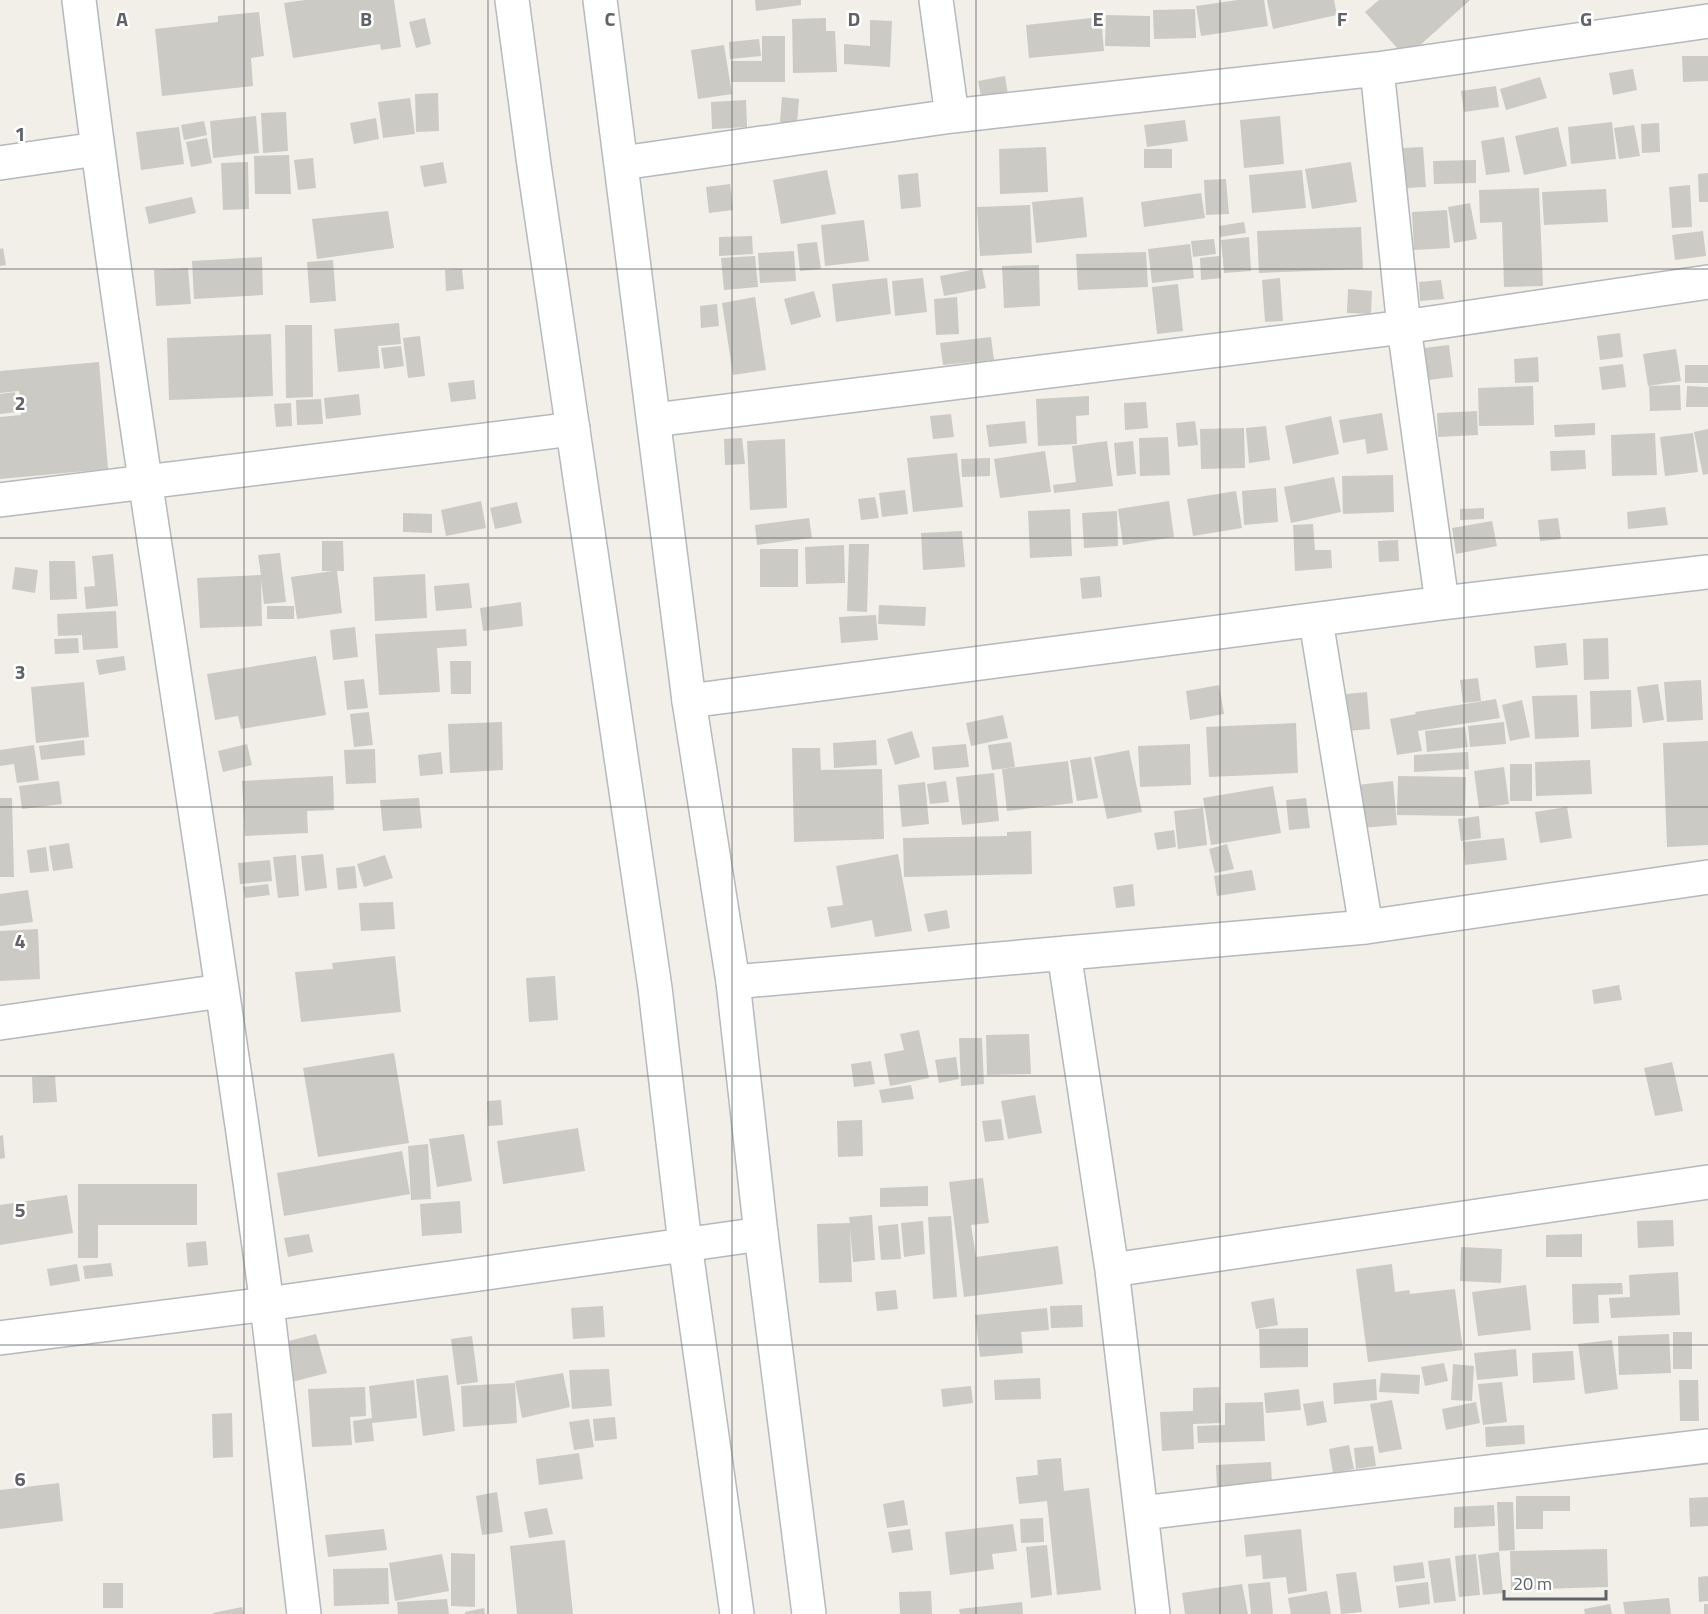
<svg xmlns="http://www.w3.org/2000/svg" width="1708" height="1614" viewBox="0 0 1708 1614" font-family="'Titillium Web',sans-serif">
<style>
.building{fill:#cccac5}
.lines{fill:none;stroke-linecap:round;stroke-linejoin:round}
.minor-casing{stroke:#b5b8bc;stroke-width:36}
.tertiary-casing{stroke:#b5b8bc;stroke-width:36}
.secondary-casing{stroke:#b6babf;stroke-width:36}
.minor{stroke:#fff;stroke-width:33}
.tertiary{stroke:#fff;stroke-width:33}
.secondary{stroke:#fff;stroke-width:33}
.grid{fill:none;stroke:#5f6368;stroke-width:1.5;stroke-opacity:0.55}
.grid-label{font-size:20px;text-anchor:middle;font-weight:bold;fill:#5f6368;stroke:#fff;stroke-width:5;stroke-linejoin:round;paint-order:stroke}
</style>
<rect width="100%" height="100%" fill="#f1efe8"/>
<path class="building" d="M305,0H394L401,47L381,50L380,44L293,58L284,3Z
M755,0H801V5L756,11Z
M1238,0H1264L1268,26L1201,36L1196,6Z
M1267,0H1334L1337,15L1273,29Z
M1379,0H1470L1406,58L1365,12Z
M1195,9L1196,38L1154,39L1153,10Z
M259,12L264,56L251,58L253,86L162,96L155,29L218,22V16Z
M1106,15L1150,16V47L1105,46Z
M1101,17L1104,51L1029,58L1026,25Z
M425,18L431,44L416,48L409,22Z
M826,18V31H835L837,72L793,73L792,19Z
M870,20L892,21L890,67L844,64V44L870,46Z
M762,36H785V82H731V61H762Z
M759,39L761,56L730,59L729,42Z
M724,45L732,94L698,99L691,50Z
M1682,56H1708V81L1683,82Z
M1633,69L1637,90L1613,95L1609,73Z
M1005,76L1008,95L982,101L978,81Z
M1540,77L1547,98L1506,110L1500,89Z
M1496,86L1499,107L1464,112L1461,91Z
M438,93L439,131L416,132L415,94Z
M782,97L799,99L797,124L780,122Z
M410,98L415,134L383,138L378,102Z
M746,100L747,127L712,129L711,102Z
M286,112L288,151L263,153L261,113Z
M256,116L259,153L213,158L210,121Z
M1280,116L1284,164L1244,168L1240,120Z
M376,118L379,139L354,144L350,123Z
M1185,120L1188,141L1147,147L1144,125Z
M204,121L207,135L184,140L181,125Z
M1612,122L1616,159L1571,164L1568,127Z
M1659,123L1660,152L1642,153L1641,124Z
M1634,125L1640,156L1619,159L1614,128Z
M179,127L184,164L141,170L136,132Z
M1558,127L1567,166L1524,175L1515,136Z
M1504,137L1510,172L1486,175L1481,141Z
M207,138L212,163L191,167L186,142Z
M1046,147L1048,192L1000,194L999,149Z
M1423,147L1426,187L1406,188L1403,148Z
M1144,149H1172V168H1144Z
M289,155L291,194H255L254,156Z
M313,158L316,188L298,190L294,160Z
M1476,160V183L1434,184L1433,161Z
M248,162L249,209L223,210L221,163Z
M443,162L447,183L424,187L420,166Z
M1351,162L1357,202L1312,209L1305,169Z
M827,170L836,214L781,224L773,180Z
M1302,170L1306,208L1252,213L1249,175Z
M918,173L921,207L901,209L898,175Z
M1708,173V202H1699L1698,174Z
M1226,179L1229,214L1206,215L1204,180Z
M730,184L733,210L709,213L706,187Z
M1690,185L1692,227L1672,228L1669,187Z
M1539,188L1543,286L1504,287L1502,222L1480,223L1479,190Z
M1606,189L1608,222L1544,225L1542,192Z
M1201,193L1205,218L1144,227L1141,202Z
M192,197L196,213L149,224L145,207Z
M1083,197L1087,237L1036,243L1032,202Z
M1470,203L1477,239L1454,243L1448,207Z
M1030,205L1032,253L980,256L977,207Z
M1447,210L1450,248L1414,250L1412,212Z
M388,211L394,248L317,259L312,219Z
M864,220L869,261L825,266L821,225Z
M1244,222L1246,233L1220,237L1219,226Z
M1361,227L1363,269L1259,273L1257,231Z
M1703,231L1706,256L1675,260L1672,235Z
M752,236L753,254L719,256V237Z
M1249,237L1251,271L1224,273L1221,240Z
M1214,239L1216,254L1193,257L1191,241Z
M817,242L821,269L800,271L797,244Z
M1190,244L1194,278L1152,283L1148,249Z
M3,248L6,265L0,266V249Z
M794,251L796,281L760,283L758,253Z
M1146,252L1148,287L1078,290L1076,254Z
M755,256L758,287L724,290L721,258Z
M1219,256L1221,278L1201,280L1200,258Z
M262,257L263,295L194,299L192,261Z
M333,260L336,301L310,303L307,262Z
M1039,265L1040,306L1004,308L1002,266Z
M188,268L191,304L156,306L154,270Z
M982,268L986,288L944,296L940,276Z
M462,269L464,289L446,291L445,270Z
M887,278L891,314L836,322L832,284Z
M923,278L927,312L895,316L892,281Z
M1280,278L1283,321L1265,322L1262,280Z
M1441,280L1444,299L1420,301L1419,282Z
M1178,284L1183,331L1157,334L1152,287Z
M1348,289L1372,291L1371,314L1347,313Z
M814,291L821,317L791,325L784,299Z
M755,297L766,370L733,375L722,303Z
M957,297L959,334L936,335L934,299Z
M717,304L719,326L701,328L700,306Z
M399,323L401,344L378,346L380,368L338,372L334,329Z
M285,325H312L313,397L286,398Z
M1620,333L1623,357L1600,360L1597,336Z
M271,334L273,396L169,400L167,338Z
M420,336L425,376L408,378L403,338Z
M991,337L994,360L943,365L940,343Z
M1449,345L1453,377L1428,380L1424,348Z
M401,346L404,366L384,369L381,348Z
M1676,349L1681,381L1648,386L1643,354Z
M1538,357L1539,382L1515,383L1514,359Z
M99,362L108,469L0,479V417L21,415L19,391L0,393V371Z
M1623,364L1626,387L1602,390L1599,367Z
M1685,365H1708V383H1685Z
M474,380L476,399L451,402L448,383Z
M1680,385L1681,410L1650,411L1649,386Z
M1533,386L1534,425L1479,426L1478,388Z
M1687,386L1708,387V407H1686Z
M15,392L17,412L0,414V394Z
M359,394L361,415L326,419L324,398Z
M1089,396V415L1076,416L1077,444L1038,446L1036,399Z
M321,399L323,424L297,425L296,400Z
M1146,402L1148,428L1125,430L1124,403Z
M291,403L292,426L276,427L274,404Z
M1477,411L1478,435L1438,437L1437,413Z
M1382,413L1388,450L1367,454L1365,439L1343,443L1339,420Z
M951,414L954,437L933,439L930,416Z
M1331,416L1339,454L1293,464L1285,426Z
M1025,421L1027,443L989,447L986,425Z
M1195,421L1198,445L1178,447L1176,423Z
M1595,423V435L1555,437L1554,425Z
M1266,426L1270,460L1249,463L1246,428Z
M1244,428L1245,468L1201,469L1200,429Z
M1708,429V474L1703,475L1694,432Z
M1655,433L1657,475L1612,476L1611,435Z
M1693,433L1698,472L1665,476L1660,437Z
M1168,437L1170,475L1140,476L1139,438Z
M742,438L745,464L725,465L724,439Z
M785,439L787,508L750,510L747,441Z
M1107,441L1113,486L1054,493L1053,485L1076,482L1072,446Z
M1133,441L1136,474L1117,476L1114,443Z
M1585,450L1586,469L1551,471L1550,451Z
M1045,451L1051,492L1000,498L994,459Z
M957,453L963,507L913,512L907,458Z
M990,458V476L962,477L961,459Z
M1393,475L1394,512L1343,514L1342,476Z
M1334,477L1341,512L1291,523L1284,487Z
M1276,488L1278,522L1244,525L1242,491Z
M905,490L908,514L882,517L879,493Z
M1236,491L1242,528L1193,536L1187,499Z
M875,497L879,518L861,520L858,499Z
M481,501L486,528L446,536L441,510Z
M1169,501L1174,537L1123,545L1118,509Z
M517,502L522,523L495,529L490,508Z
M1665,507L1668,525L1628,529L1627,512Z
M1484,508V519L1460,520V509Z
M1070,509L1072,556L1030,558L1028,511Z
M1117,511L1118,546L1084,548L1082,513Z
M403,513L432,514V533L403,532Z
M809,518L812,538L757,545L755,525Z
M1558,518L1561,539L1540,541L1538,520Z
M1492,521L1497,546L1456,554L1452,528Z
M1313,524L1315,550H1331L1332,568L1295,571L1293,525Z
M962,531L965,567L923,570L921,533Z
M1398,540L1399,561L1379,562L1378,541Z
M322,541H343L344,571H337L342,613L297,619L291,577L333,571H322Z
M849,544H869L867,612L847,611Z
M844,545L845,583L806,584L805,547Z
M760,549H798V587H760Z
M280,553L286,602L264,604L261,580L262,626L200,628L197,578L261,575L258,555Z
M113,554L118,606L86,609L84,587L95,586L92,556Z
M49,561H75L77,599L50,600Z
M15,567L38,570L35,593L12,589Z
M425,574L427,618L375,621L373,577Z
M1100,576L1102,597L1082,599L1080,578Z
M469,583L472,608L436,611L434,586Z
M521,602L523,626L483,631L480,608Z
M879,605L926,607L925,626L878,624Z
M267,606H294V619H267Z
M116,611L118,648L83,650L82,635L58,636L57,614Z
M876,615L878,640L841,643L839,617Z
M355,627L358,657L333,660L330,630Z
M466,629L467,646L437,648L440,692L379,695L375,634Z
M78,638L79,653L55,654L54,639Z
M1608,638L1609,679L1584,680L1583,639Z
M1566,643L1568,665L1536,668L1534,646Z
M124,656L126,670L99,675L96,660Z
M316,656L326,715L241,729L238,716L215,720L207,674Z
M450,661H471V694H451Z
M1478,678L1481,701L1463,703L1460,680Z
M364,679L368,708L347,710L344,681Z
M1701,680L1703,720L1667,722L1664,682Z
M84,682L89,737L36,743L31,687Z
M1658,684L1664,720L1643,723L1637,687Z
M1219,685L1224,714L1190,720L1186,691Z
M1631,690L1632,727L1591,729L1590,691Z
M1367,692L1370,729L1349,731L1346,694Z
M1577,695L1579,737L1535,739L1532,696Z
M1496,699L1500,718L1418,731L1422,751L1397,755L1390,719L1416,714L1415,712Z
M1522,700L1530,737L1510,741L1502,705Z
M369,712L373,745L354,747L350,714Z
M1003,715L1008,738L971,746L966,723Z
M502,722L503,770L450,773L448,724Z
M1504,722L1506,744L1470,747L1468,726Z
M1296,723L1298,773L1209,777L1206,727Z
M1465,727L1468,747L1427,752L1425,731Z
M912,731L920,757L895,765L887,739Z
M84,740L85,755L41,760L39,746Z
M876,740L877,765L834,768L833,743Z
M1708,741V845L1667,847L1663,743Z
M1011,742L1015,767L992,770L988,745Z
M247,744L252,765L223,772L218,751Z
M966,744L969,767L934,770L932,747Z
M1190,744L1191,785L1140,787L1138,746Z
M34,745L39,780L17,783L14,764L0,766V750Z
M792,748H820L821,770L882,769L884,839L794,842Z
M375,749L376,783L346,784L344,750Z
M1129,750L1142,812L1107,819L1094,757Z
M441,752L443,774L420,776L418,755Z
M1468,752L1469,769L1414,772V755Z
M1091,757L1098,798L1077,801L1070,760Z
M1590,760L1592,794L1536,796L1535,762Z
M1068,761L1073,803L1007,811L1002,769Z
M1510,764H1532V801H1510Z
M1504,767L1509,804L1479,808L1474,771Z
M994,773L999,821L962,825L956,777Z
M333,776L334,810L307,811L308,833L245,836L242,781Z
M1398,776L1466,777L1465,816L1397,815Z
M59,781L62,804L22,809L19,786Z
M946,781L949,802L930,804L927,784Z
M1393,781L1397,825L1362,828L1357,785Z
M925,782L929,824L902,827L898,785Z
M1273,786L1281,833L1211,845L1203,798Z
M0,798H12L14,877H0Z
M419,798L422,828L383,831L380,800Z
M1306,798L1310,828L1289,830L1286,800Z
M1567,807L1572,838L1540,843L1535,812Z
M1203,808L1207,845L1178,849L1174,811Z
M1479,816L1481,838L1461,841L1458,819Z
M1174,830L1176,847L1157,850L1154,833Z
M1031,831L1032,874L904,877L903,838L1007,836V832Z
M1504,838L1507,860L1465,865L1463,842Z
M69,843L73,868L53,871L49,846Z
M1227,844L1234,869L1215,873L1209,849Z
M46,847L49,871L30,873L27,850Z
M323,854L327,888L305,891L301,856Z
M898,854L912,931L875,937L872,920L831,928L827,907L843,905L836,866Z
M296,855L299,896L278,898L273,857Z
M385,855L393,878L364,887L357,864Z
M270,860L272,881L240,884L238,863Z
M355,866L357,888L338,890L336,868Z
M1252,870L1256,890L1217,896L1214,876Z
M268,884L270,895L245,898L243,887Z
M1133,884L1135,906L1116,908L1113,887Z
M28,890L33,922L0,926V894Z
M393,902L395,929L361,931L359,903Z
M947,910L950,928L928,932L924,914Z
M38,929L40,979L0,981V931Z
M395,956L401,1012L301,1022L295,972L333,969L332,963Z
M555,976L558,1020L529,1022L526,978Z
M1619,985L1622,1000L1594,1004L1592,990Z
M919,1030L929,1078L890,1086L884,1054L904,1050L900,1034Z
M1029,1034L1031,1074L987,1075L986,1035Z
M959,1038H982L984,1084L961,1086Z
M394,1053L409,1143L318,1157L303,1068Z
M956,1057L959,1079L939,1083L935,1060Z
M871,1061L875,1084L854,1087L851,1064Z
M1672,1062L1683,1111L1655,1116L1644,1068Z
M55,1076L57,1102L33,1103L32,1077Z
M911,1085L914,1099L882,1103L879,1090Z
M1035,1095L1042,1133L1008,1139L1001,1101Z
M501,1100L503,1125L488,1126L487,1101Z
M1001,1119L1004,1140L985,1142L982,1121Z
M862,1120L863,1156L838,1157L837,1121Z
M578,1128L585,1171L503,1184L497,1141Z
M464,1134L472,1181L437,1187L429,1139Z
M3,1135L5,1158L0,1159V1136Z
M428,1144L431,1199L411,1200L408,1146Z
M402,1151L410,1194L284,1216L277,1173Z
M983,1178L989,1223L971,1225L976,1257L1058,1246L1063,1284L964,1297L949,1182Z
M78,1184H197V1225H98V1258H78Z
M928,1186V1206L880,1207V1188Z
M67,1195L73,1233L0,1245V1205Z
M460,1201L462,1233L422,1236L420,1204Z
M872,1215L875,1260L853,1262L850,1227L852,1282L819,1283L817,1224L850,1223L849,1217Z
M951,1216L957,1297L933,1299L928,1217Z
M1673,1220L1674,1246L1638,1248L1637,1221Z
M923,1221L925,1254L904,1257L901,1223Z
M898,1224L901,1259L881,1260L878,1226Z
M309,1234L313,1252L288,1257L284,1238Z
M1582,1234V1257H1546V1235Z
M206,1241L208,1265L188,1267L186,1243Z
M1461,1247L1502,1249L1501,1283L1460,1281Z
M111,1263L113,1276L85,1279L83,1266Z
M77,1264L80,1281L50,1286L47,1269Z
M1392,1264L1395,1292L1409,1290L1410,1294L1455,1289L1463,1350L1368,1362L1356,1269Z
M1678,1272L1680,1315L1611,1318L1609,1298L1630,1297L1629,1275Z
M1622,1283L1623,1294L1598,1295L1599,1323L1573,1324L1572,1284Z
M1526,1285L1531,1330L1478,1336L1472,1292Z
M896,1290L898,1309L877,1311L875,1292Z
M1274,1298L1278,1325L1256,1329L1251,1302Z
M1082,1305L1083,1327L1051,1328L1050,1306Z
M603,1306L605,1337L573,1339L571,1308Z
M1047,1308L1049,1330L1021,1332L1023,1353L980,1357L975,1315Z
M1308,1328V1367L1260,1368L1259,1329Z
M1673,1332H1692V1369H1673Z
M316,1334L327,1373L288,1383L277,1344Z
M1669,1334L1671,1373L1619,1375L1618,1336Z
M472,1336L478,1382L457,1385L451,1339Z
M1612,1340L1618,1389L1585,1394L1578,1344Z
M1516,1349L1518,1376L1477,1380L1474,1353Z
M1573,1351L1575,1380L1533,1383L1532,1353Z
M1444,1363L1448,1381L1425,1386L1421,1367Z
M1453,1364L1474,1366L1472,1401L1451,1400Z
M609,1369L612,1406L572,1409L569,1370Z
M563,1373L570,1407L522,1418L515,1381Z
M1381,1373L1420,1375L1419,1394L1379,1392Z
M448,1375L455,1431L423,1436L416,1379Z
M1040,1378L1041,1399L995,1400L994,1380Z
M1376,1379L1377,1400L1334,1404L1333,1383Z
M414,1380L417,1418L372,1423L374,1441L355,1443L353,1421L372,1418L369,1386Z
M1679,1380H1698L1699,1421H1680Z
M1502,1382L1507,1422L1483,1425L1478,1384Z
M515,1383L517,1423L463,1427L461,1386Z
M971,1386L973,1403L943,1407L941,1389Z
M365,1387L366,1416L350,1417L352,1445L312,1447L308,1389Z
M1219,1387L1221,1423L1193,1424L1194,1449L1162,1451L1160,1412L1193,1411V1388Z
M1299,1389L1301,1410L1266,1413L1264,1393Z
M1392,1400L1402,1449L1379,1453L1370,1404Z
M1323,1401L1327,1422L1307,1426L1303,1404Z
M1263,1402L1265,1441L1198,1443L1197,1426L1225,1425V1403Z
M1476,1402L1480,1423L1446,1430L1442,1409Z
M232,1413L233,1457L213,1458L212,1414Z
M615,1417L617,1439L595,1441L593,1419Z
M589,1419L594,1447L574,1450L569,1422Z
M1524,1425L1525,1444L1486,1447L1485,1427Z
M1349,1445L1354,1469L1333,1473L1329,1449Z
M1373,1446L1376,1466L1356,1469L1354,1448Z
M579,1453L583,1479L539,1485L536,1459Z
M1061,1458L1064,1491L1089,1488L1101,1590L1057,1595L1047,1501L1019,1504L1016,1477L1038,1475L1037,1460Z
M1271,1462L1272,1485L1217,1488L1216,1465Z
M59,1483L63,1521L0,1529V1490Z
M497,1492L503,1532L482,1535L476,1496Z
M1516,1496H1570V1511H1543V1529H1516Z
M1708,1497V1526L1690,1527L1689,1498Z
M904,1500L908,1525L887,1528L883,1504Z
M1497,1502H1513L1515,1550L1499,1551Z
M1494,1505L1495,1526L1454,1528V1507Z
M547,1508L553,1534L529,1538L524,1512Z
M1043,1518L1044,1542L1021,1543L1020,1519Z
M1013,1524L1017,1551L992,1554L994,1569L950,1575L945,1532Z
M384,1529L387,1550L328,1557L325,1535Z
M910,1529L913,1550L892,1553L888,1532Z
M1301,1529L1307,1591L1288,1594L1286,1577L1263,1579L1261,1555L1246,1557L1244,1535Z
M565,1540L573,1614H517L510,1546Z
M1047,1545L1052,1595L1031,1598L1026,1547Z
M1607,1549L1608,1587L1511,1590L1510,1551Z
M1499,1552L1503,1593L1483,1595L1478,1555Z
M451,1553L475,1554V1607L451,1606Z
M442,1554L449,1591L395,1601L389,1563Z
M1476,1554L1480,1595L1459,1597L1455,1556Z
M1450,1558L1456,1601L1434,1603L1428,1561Z
M1423,1562L1425,1578L1395,1582L1393,1566Z
M388,1568L389,1604L334,1606L333,1569Z
M1356,1572L1362,1612L1341,1614L1336,1574Z
M1708,1576V1601L1699,1602L1698,1577Z
M1270,1582L1273,1614H1251L1248,1584Z
M1428,1582L1430,1604L1399,1608L1396,1586Z
M103,1583H123V1608H103Z
M1242,1584L1248,1614H1185L1182,1593Z
M931,1591L932,1614H900L899,1592Z
M1327,1591L1331,1614H1291L1288,1598Z
M1669,1598L1671,1614H1625L1623,1602Z
M447,1599L449,1614H398L397,1602Z
M1022,1602L1023,1614H960L959,1609Z
M1610,1604L1612,1614H1585L1584,1609Z
M1704,1604H1708V1614H1704Z
M242,1607L244,1614H213V1613Z
M484,1608L485,1614H465V1612Z"/>
<g class="lines">
<defs>
<path id="minor" d="M79,0C132,436 209,869 267,1305C280,1408 292,1511 304,1614
M936,0L952,116
M1377,69L1404,327L1442,603
M0,163L97,149
M622,163L952,116L1377,69L1708,21
M654,420L1404,327L1708,282
M0,500L573,429
M1316,621L1366,927
M689,701L1442,603L1708,572
M1064,953L1112,1270L1153,1614
M733,982L1366,927L1708,877
M0,1023L221,991
M1112,1270L1708,1182
M1142,1513L1708,1446"/>
<path id="tertiary" d="M0,1338L267,1304L761,1234"/>
<path id="secondary" d="M512,0L534,165L655,988L685,1244L737,1614
M600,0L689,701L733,982L761,1234L809,1614"/>
</defs>
<use href="#minor" class="minor-casing"/>
<use href="#tertiary" class="tertiary-casing"/>
<use href="#secondary" class="secondary-casing"/>
<use href="#minor" class="minor"/>
<use href="#tertiary" class="tertiary"/>
<use href="#secondary" class="secondary"/>
</g>
<path class="grid" d="M244,0V1614M488,0V1614M732,0V1614M976,0V1614M1220,0V1614M1464,0V1614M0,269H1708M0,538H1708M0,807H1708M0,1076H1708M0,1345H1708"/>
<g class="grid-label">
<text x="122" y="26">A</text>
<text x="366" y="26">B</text>
<text x="610" y="26">C</text>
<text x="854" y="26">D</text>
<text x="1098" y="26">E</text>
<text x="1342" y="26">F</text>
<text x="1586" y="26">G</text>
<text x="20" y="141">1</text>
<text x="20" y="410">2</text>
<text x="20" y="679">3</text>
<text x="20" y="948">4</text>
<text x="20" y="1217">5</text>
<text x="20" y="1486">6</text>
</g>
<path d="M1504 1590v9h102v-9" fill="none" stroke="#5f6368" stroke-width="3"/>
<text x="1513" y="1590" font-size="18" fill="#5f6368" stroke="#ffffff" stroke-width="4.5" paint-order="stroke">20 m</text>
</svg>
